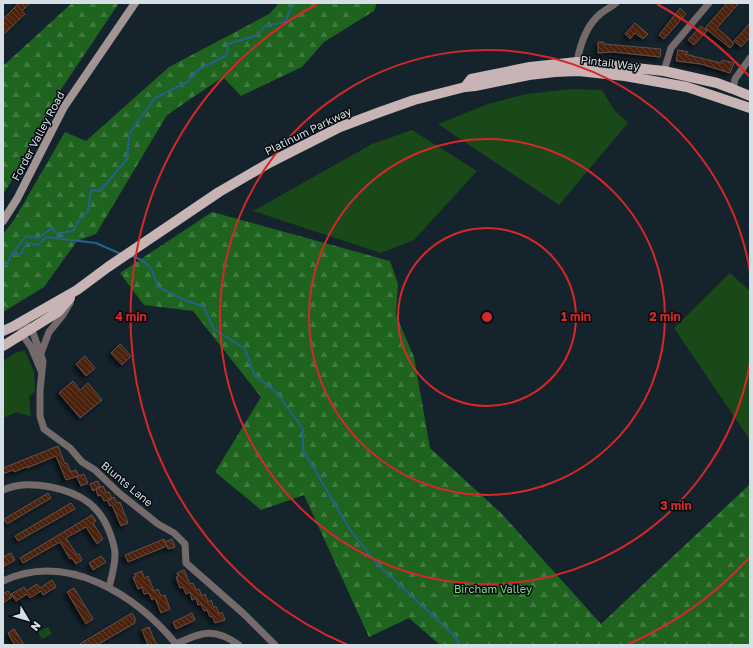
<svg xmlns="http://www.w3.org/2000/svg" width="753" height="648" viewBox="0 0 753 648" font-family="'Golos Text',sans-serif">
<style>
.green{fill:#194918}
.forest{fill:url(#forest-firs)}
.lines{fill:none;stroke-linecap:round;stroke-linejoin:round}
.stream{stroke:#24618f;stroke-width:2}
.building{fill:url(#building-back-hatch);stroke:#635149;filter:url(#shadow)}
.minor{stroke:#746a6a;stroke-width:7}
.secondary{stroke:#a39494;stroke-width:8}
.primary{stroke:#c8b4b4;stroke-width:10}
.ring{fill:none;stroke:#d62828;stroke-width:2}
.labels{text-anchor:middle;stroke-width:3;stroke-linejoin:round;paint-order:stroke}
.street-label{font-size:11px;fill:#d6dfe6;stroke:#060b10}
.park-label{font-size:11px;fill:#80d87d;stroke:#060b10}
.centre{fill:#d62828;stroke:#060b10;stroke-width:2}
.ring-label{font-size:12px;text-anchor:middle;font-weight:bold;fill:#d62828;stroke:#060b10;stroke-width:3;stroke-linejoin:round;paint-order:stroke}
</style>
<defs>
<pattern id="forest-firs" width="22" height="20" patternUnits="userSpaceOnUse"><rect width="22" height="20" fill="#1e631e"/><path d="M5 1l3.5 6h-7zM16 11l3.5 6h-7z" fill="#3e793f"/></pattern>
<pattern id="building-back-hatch" width="6" height="6" patternUnits="userSpaceOnUse"><rect width="6" height="6" fill="#4d210c"/><path d="M-1 5l2 2M0 0l6 6M5-1l2 2" fill="none" stroke="#66412f"/></pattern>
<filter id="shadow"><feDropShadow dx="-3" dy="3" stdDeviation="2" flood-color="#0009"/></filter>
</defs>
<rect width="100%" height="100%" fill="#15232d"/>
<path class="green" d="M572,89L602,90L614,110L628,123L559,205L438,124L488,104L526,94Z
M412,130L477,171L414,240L381,253L253,211L372,144Z
M730,273L750,291V440L674,328Z
M25,351L34,372L35,391L29,397L31,417L17,412L3,418V361L17,352Z
M48,627L52,634L42,639L38,632Z"/>
<path class="forest" d="M72,3H119L62,88L19,168L3,195V66Z
M279,3H377L374,11L324,42L302,67L241,96L223,77L167,115L96,234L77,241L44,287L3,312V234L14,220L65,132L86,141L169,67L269,14Z
M212,212L390,261L398,284L396,315L414,357L430,448L502,514L601,624L750,484V645H440L409,618L369,637L304,495L261,510L215,472L261,397L193,311L144,305L120,273Z"/>
<g class="lines">
<path class="stream" d="M129,134L155,98L187,82L198,70L227,55L228,44L258,35L265,26L285,22L293,3
M11,255L21,254L27,243L38,245L46,237L96,243L121,254
M131,256C150,261 153,270 158,287L187,301L203,306L214,329L245,349L254,374L277,393L303,429V450L349,528L376,563L455,636L460,645
M3,268L9,260L11,255L26,236L38,238L52,228L57,234L73,231L79,220L88,211L91,190L100,191L127,159L129,137"/>
</g>
<path class="building" d="M19,3H30L22,11L25,14L3,35V19Z
M727,3H739L717,28L734,43L730,48L705,28Z
M680,8L686,14L664,39L659,35Z
M635,23L648,34L643,39L635,33L630,39L625,34Z
M750,23V37L741,47L734,41Z
M701,26L707,31L694,45L688,40Z
M598,42H604V44L661,49L660,57L613,52L598,53Z
M678,50L688,52L685,54L721,63L722,60L734,63L730,73L701,64L676,61Z
M120,344L131,356L122,365L111,353Z
M85,356L95,368L86,376L76,364Z
M73,381L80,390L88,383L102,400L80,418L59,393Z
M58,446L65,464L67,463L71,472L76,470L79,476L84,474L88,483L81,486L77,477L78,476L66,480L56,456L27,468L26,467L14,472L13,470L3,474V468Z
M98,481L100,487L93,491L90,484Z
M103,486L106,493L109,492L112,498L108,500L114,497L117,503L120,502L128,523L121,526L112,505L110,506L107,500L104,501L101,495L98,496L96,489Z
M48,493L51,498L7,524L4,519Z
M71,503L75,509L18,541L15,536Z
M92,515L96,521L93,523L103,539L97,544L86,527L66,538L77,555L79,554L82,560L76,564L72,558L70,559L60,542L23,563L20,558Z
M164,539L166,545L165,542L172,539L175,547L168,549L167,546L128,562L125,555Z
M11,553L15,560L3,567V557Z
M101,556L106,562L93,570L89,563Z
M184,570L190,584L193,583L196,590L199,589L202,596L205,594L208,602L211,600L214,608L216,606L219,614L222,612L225,620L215,623L212,616L210,617L207,610L204,611L201,604L198,605L196,598L192,600L190,592L186,594L183,587L180,588L176,577L178,576L177,573Z
M142,571L144,578L148,576L154,591L158,589L161,596L165,595L170,609L161,613L155,598L152,600L149,593L144,594L142,587L138,589L133,577H136L134,574Z
M52,580L56,587L43,595L41,591L30,598L27,594L16,601L11,594L24,587L26,591L37,584L40,588Z
M74,588L93,619L86,624L67,592Z
M8,591L12,597L3,603V594Z
M132,613L136,620L134,621L135,623L97,645H78Z
M192,613L195,620L176,629L173,622Z
M149,627L153,637L157,645H148L142,630Z
M14,629L18,635L24,645H15L11,639L8,633Z"/>
<g class="lines">
<path class="minor" d="M577,62C580,45 586,26 600,14C605,10 611,7 616,3
M664,71L671,48L709,3
M733,89L735,79L750,58
M13,327H31L43,361L40,391V416L44,429L70,448L82,462L95,470L119,493L158,524L174,533L185,544L186,563L244,614L275,645
M22,334L31,347L41,371
M41,353L49,332L63,315L70,303
M3,490C19,483 34,484 51,487C81,493 101,506 111,536C113,542 115,548 115,554C115,566 112,576 109,587
M3,581C68,551 136,595 177,645
M176,644C202,632 214,627 239,645"/>
<path class="secondary" d="M3,221L17,199L64,107L135,3"/>
<path class="primary" d="M465,87L471,79L530,67L577,62L664,71L717,83L733,89L750,96
M3,331L12,327L77,290L108,267L219,192L269,163L340,127L380,112L414,100L465,87L475,86L529,75L555,72L578,71L625,76L687,87L750,108
M3,346L58,312L70,298"/>
</g>
<g class="ring">
<circle cx="487" cy="317" r="89"/>
<circle cx="487" cy="317" r="178"/>
<path d="M750 363A267 267 0 1 1 750 271"/>
<path d="M749 558A356 356 0 0 1 626 645M348 645A356 356 0 0 1 317 4M657 4A356 356 0 0 1 749 76"/>
</g>
<g class="labels">
<g class="street-label">
<text transform="translate(610 63) rotate(7)" y="4">Pintail Way</text>
<text transform="translate(308 131) rotate(-26)" y="4">Platinum Parkway</text>
<text transform="translate(38 136) rotate(-62)" y="4">Forder Valley Road</text>
<text transform="translate(127 484) rotate(40)" y="4">Blunts Lane</text>
</g>
<g class="park-label">
<text x="493" y="593">Bircham Valley</text>
</g>
</g>
<circle cx="487" cy="317" r="6" class="centre"/>
<g class="ring-label">
<text x="576" y="321">1 min</text>
<text x="665" y="321">2 min</text>
<text x="131" y="321">4 min</text>
<text x="676" y="510">3 min</text>
</g>
<rect width="753" height="648" fill="none" stroke="#d6dfe6" stroke-width="8"/>
<g transform="translate(28 620) rotate(128)" stroke="#060b10" stroke-width="3" paint-order="stroke">
<path d="M0-3L7 15L0 10L-7 15Z" fill="#d6dfe6"/>
<text y="-6" font-size="11" font-weight="bold" text-anchor="middle" fill="#d6dfe6">N</text>
</g>
</svg>
